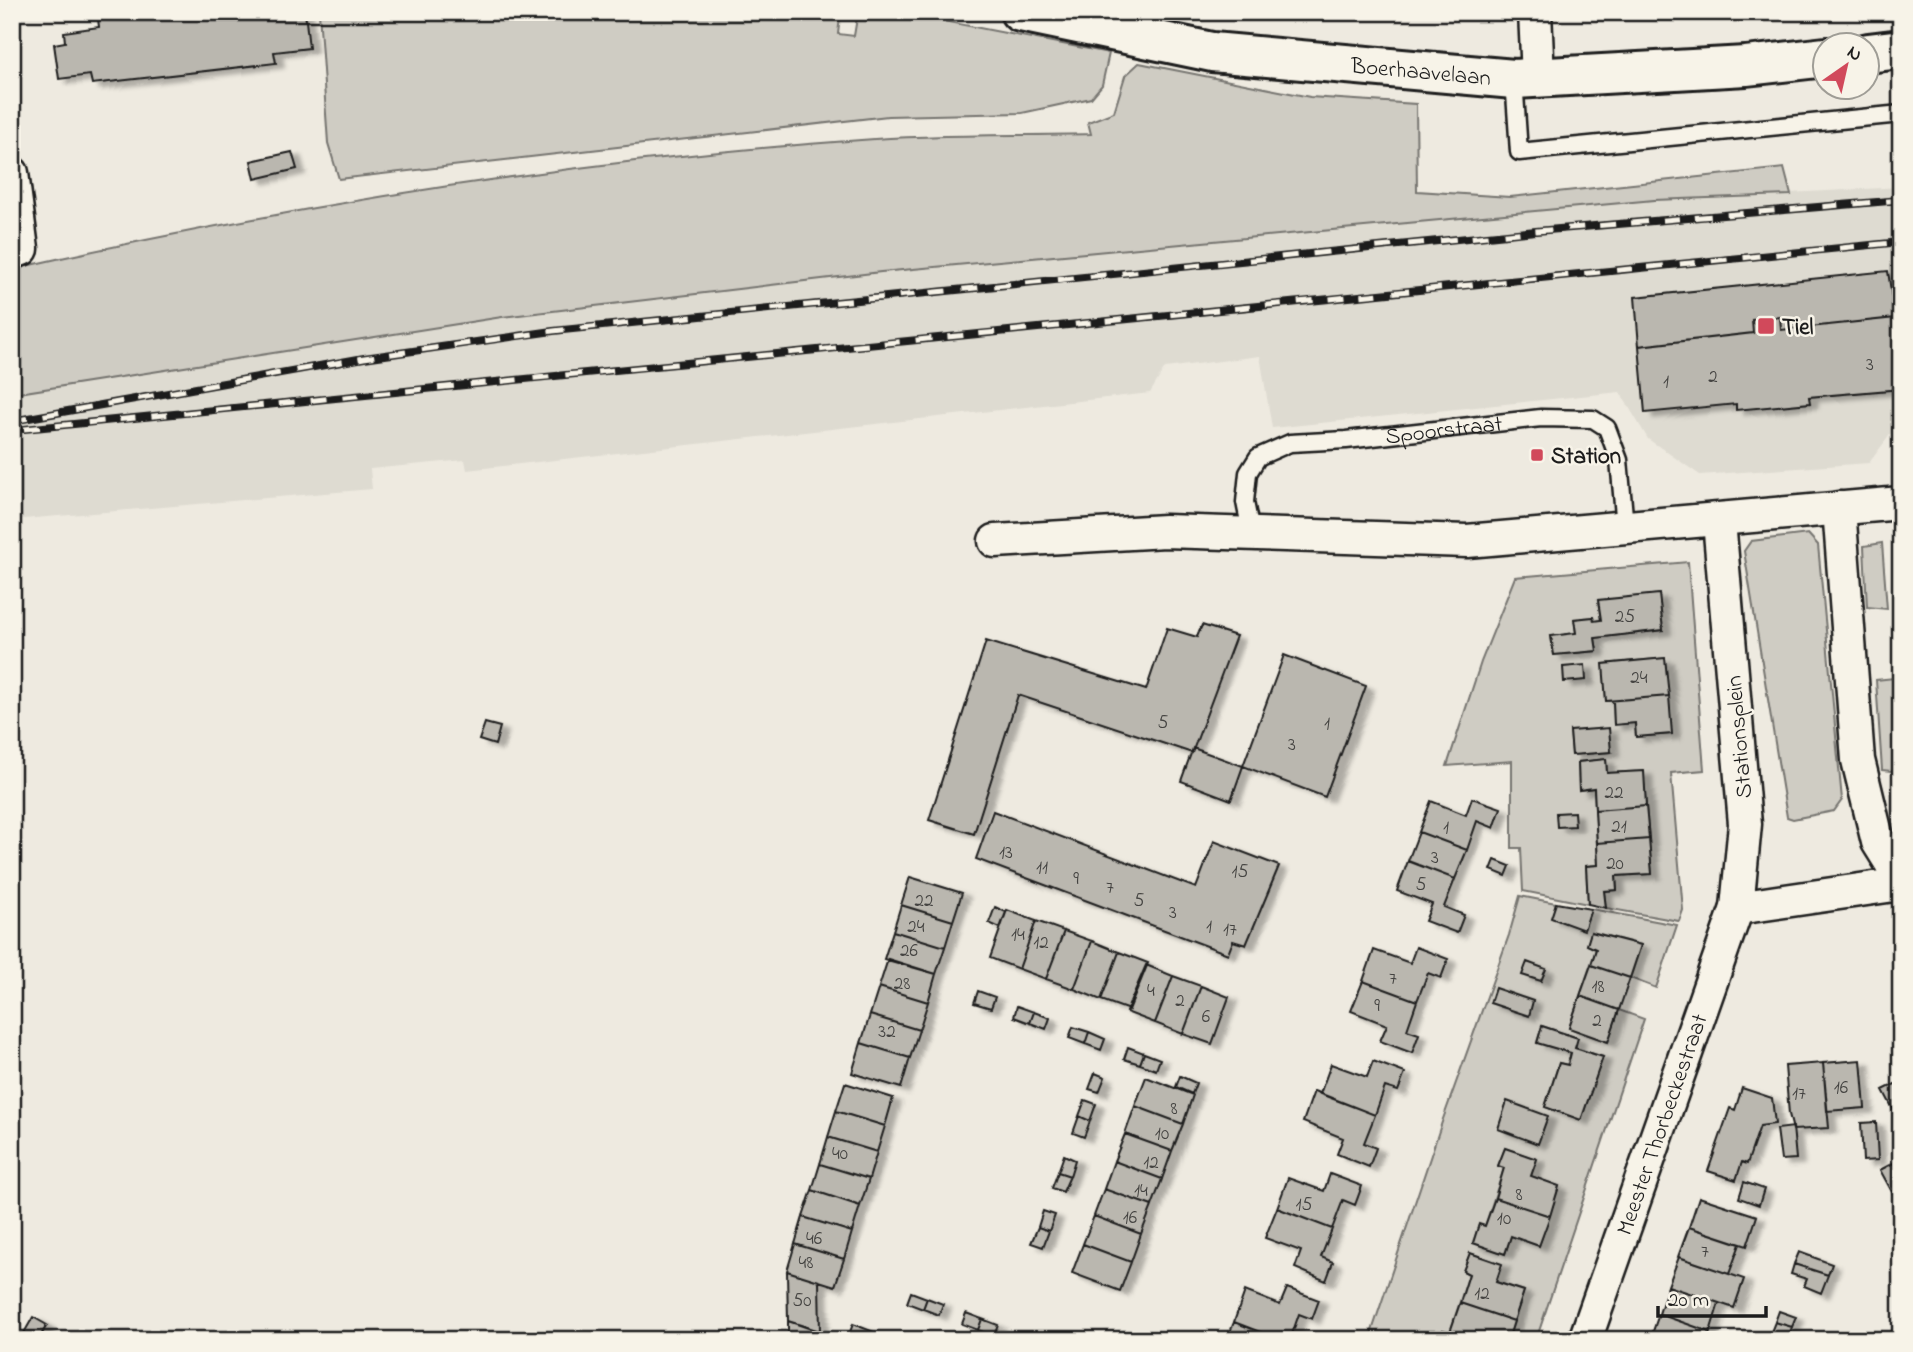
<svg xmlns="http://www.w3.org/2000/svg" width="1913" height="1352" viewBox="0 0 1913 1352" font-family="'Indie Flower',sans-serif">
<style>
.built{fill:#dedbd1}
.green{fill:#cfccc3;stroke:#767470;stroke-width:2;fill-rule:evenodd}
.building{fill:#bab7af;stroke:#1c1c1c;stroke-width:2;filter:url(#shadow)}
.lines{fill:none;stroke-linecap:round;stroke-linejoin:round}
.service-casing{stroke:#1c1c1c;stroke-width:21}
.minor-casing{stroke:#1c1c1c;stroke-width:37}
.tertiary-casing{stroke:#1c1c1c;stroke-width:44}
.service{stroke:#f7f3e8;stroke-width:16}
.minor{stroke:#f7f3e8;stroke-width:32}
.tertiary{stroke:#f7f3e8;stroke-width:38}
.rail-casing{stroke:#1c1c1c;stroke-width:8}
.rail{stroke:#f7f3e8;stroke-width:5;stroke-dasharray:16;stroke-linecap:butt}
.poi-dot{fill:#d1495b;stroke:#f7f3e8;stroke-width:2.5}
.labels{text-anchor:middle;stroke-width:5;stroke-linejoin:round;paint-order:stroke}
.number-label{font-size:19px;fill:#444341}
.street-label{font-size:23px;fill:#1c1c1c;stroke:#f7f3e8}
.poi-label{font-size:23px;font-weight:bold;fill:#1c1c1c;stroke:#f7f3e8;text-anchor:start}
</style>
<defs>
<filter id="shadow"><feDropShadow dx="8" dy="4.5" stdDeviation="2" flood-color="#0004"/></filter>
</defs>
<rect width="100%" height="100%" fill="#eeeae0"/>
<filter id="ink" filterUnits="userSpaceOnUse"><feTurbulence type="fractalNoise" baseFrequency=".0143" numOctaves="2"/><feDisplacementMap in="SourceGraphic" scale="14" xChannelSelector="R" yChannelSelector="G"/><feConvolveMatrix kernelMatrix="1 2 1 2 8 2 1 2 1" color-interpolation-filters="sRGB"/></filter>
<g filter="url(#ink)">
<path class="built" d="M1901,187V420L1869,463L1700,475L1648,439L1620,392L1272,428L1260,356L1165,368L1150,393L467,470L465,460L370,469L372,489L12,520V394L502,317L881,272L1654,200Z"/>
<path class="green" d="M319,12H828L840,17L838,34L854,36L858,12H897L1109,53L1102,85L1091,98L1022,113L888,116L339,179L328,143Z
M1139,63L1310,97L1416,104L1417,191L1510,197L1784,168L1791,195L1654,200L881,272L502,317L12,394V269C289,206 578,160 861,140C938,134 1015,136 1091,134L1088,122L1114,112L1125,76Z
M1808,534L1818,545L1842,800L1834,811L1793,819L1787,817L1744,551L1751,541Z
M1882,543L1887,609L1867,607L1864,546Z
M1688,562L1704,770L1671,773L1683,910L1679,921L1606,908L1604,891L1617,890L1616,876L1652,873L1643,771L1607,773L1606,759L1578,762L1579,790L1594,788L1598,865L1586,866L1588,904L1523,891L1521,848H1512V761L1447,766L1481,662L1515,577ZM1659,594L1663,630L1595,638L1597,651L1554,655L1551,636L1576,633L1574,619L1593,617L1594,621L1601,620L1598,601ZM1665,658L1671,734L1636,737L1635,723L1614,724L1613,701H1606L1604,664ZM1570,731L1611,752L1572,755Z
M1894,678L1901,772L1882,770L1876,680Z
M1520,896L1556,903L1552,918L1584,929L1591,909L1677,925L1656,988L1630,978L1641,945L1592,932L1587,945L1596,949L1569,1028L1608,1042L1619,1010L1644,1019L1536,1340H1508L1524,1291L1496,1282L1501,1264L1470,1253L1463,1271L1469,1274L1450,1332L1440,1340H1369L1443,1119L1509,935ZM1542,1026L1577,1038L1575,1048L1603,1057L1581,1120L1545,1107L1559,1063L1567,1065L1571,1053L1537,1042ZM1505,1148L1536,1159L1531,1176L1559,1186L1539,1246L1511,1236L1505,1254L1473,1242L1479,1225L1485,1226L1504,1168L1498,1166Z"/>
<path class="building" d="M305,12L309,48L274,52L276,63L92,84L90,75L59,79L54,44L65,42L64,32L99,27L98,19L103,12Z
M292,152L297,169L255,179L251,161Z
M1888,271L1895,318L1781,330L1780,317L1752,320L1753,333L1639,346L1635,297Z
M1780,317L1781,330L1895,318L1901,389L1809,397L1810,403L1736,410V404L1645,413L1639,346L1753,333L1752,320Z
M1659,594L1663,630L1595,638L1597,651L1554,655L1551,636L1576,633L1574,619L1593,617L1594,621L1601,620L1598,600Z
M1202,625L1236,636L1192,753L1018,695L974,834L929,820L986,641L1146,690L1167,628L1197,637Z
M1284,655L1366,686L1325,797L1243,766Z
M1665,658L1669,696L1606,701L1603,664Z
M1585,665L1586,680L1564,682L1563,667Z
M1669,696L1672,734L1636,737L1635,723L1614,725L1613,701H1606Z
M485,723L500,727L495,745L479,740Z
M1609,728L1611,752L1572,755L1570,731Z
M1193,748L1243,766L1231,800L1181,781Z
M1606,759L1607,773L1644,771L1646,806L1595,810L1594,788L1579,790L1578,762Z
M1472,798L1501,808L1494,828L1477,821L1467,850L1419,832L1431,801L1466,815Z
M1646,806L1649,839L1597,843L1595,810Z
M993,811L1196,888L1214,841L1279,866L1246,945L1233,941L1228,954L976,859Z
M1574,812L1575,826L1557,827L1556,813Z
M1419,832L1467,850L1455,879L1408,861Z
M1649,839L1652,874L1616,876L1617,890L1604,891L1606,908L1588,904L1586,866L1598,865L1597,843Z
M1495,860L1510,866L1506,876L1491,870Z
M1408,861L1455,879L1444,907L1464,915L1457,933L1425,921L1432,904L1397,891Z
M910,877L962,893L953,921L901,905Z
M1556,903L1591,909L1584,930L1551,918Z
M901,905L953,921L945,947L893,931Z
M995,907L1006,912L1000,928L989,923Z
M1007,910L1036,921L1019,969L990,958Z
M1036,921L1064,931L1046,979L1019,969Z
M893,931L945,947L936,974L884,959Z
M1064,931L1092,941L1074,989L1046,979Z
M1591,932L1641,945L1630,978L1591,965L1596,949L1587,945Z
M1092,941L1119,952L1101,1000L1074,989Z
M1416,947L1448,959L1441,978L1428,973L1417,1001L1363,981L1374,950L1410,963Z
M1119,952L1148,963L1129,1010L1101,1000Z
M888,959L936,974L928,1002L879,987Z
M1527,962L1546,969L1541,981L1522,975Z
M1146,965L1173,976L1155,1023L1126,1012Z
M1591,965L1630,978L1619,1010L1580,996Z
M1173,976L1201,986L1183,1034L1155,1023Z
M1363,981L1417,1001L1407,1030L1419,1034L1412,1053L1380,1041L1387,1025L1351,1011Z
M1201,986L1229,997L1212,1044L1183,1034Z
M879,987L928,1002L919,1030L870,1015Z
M1495,988L1533,1001L1529,1016L1490,1003Z
M978,991L995,997L991,1008L974,1003Z
M1580,996L1619,1010L1608,1042L1569,1028Z
M1017,1006L1034,1012L1030,1023L1014,1017Z
M1034,1012L1050,1018L1046,1029L1030,1023Z
M870,1015L919,1030L910,1058L861,1043Z
M1542,1026L1578,1038L1575,1048L1603,1057L1581,1120L1545,1107L1559,1063L1568,1065L1571,1053L1537,1043Z
M1073,1027L1089,1032L1085,1044L1069,1038Z
M1089,1032L1105,1039L1101,1050L1085,1044Z
M861,1043L910,1058L901,1088L852,1073Z
M1128,1047L1144,1053L1140,1064L1124,1059Z
M1144,1053L1160,1059L1156,1070L1140,1064Z
M1861,1060L1865,1108L1827,1111L1823,1063Z
M1373,1061L1405,1073L1398,1091L1385,1087L1375,1115L1320,1094L1331,1064L1367,1077Z
M1823,1063L1829,1128L1793,1130L1789,1114L1785,1066Z
M1095,1073L1105,1077L1099,1092L1089,1089Z
M1180,1076L1196,1083L1192,1094L1176,1087Z
M1146,1077L1193,1095L1183,1124L1135,1106Z
M1901,1081V1124L1883,1090Z
M845,1083L893,1098L885,1126L836,1111Z
M1742,1088L1772,1098L1775,1124L1760,1126L1747,1164L1742,1162L1736,1180L1708,1171L1730,1108L1735,1110Z
M1314,1091L1375,1115L1364,1143L1376,1148L1369,1167L1337,1154L1343,1138L1303,1122Z
M1085,1100L1096,1104L1090,1121L1079,1116Z
M1507,1101L1548,1116L1538,1144L1498,1129Z
M1135,1106L1183,1124L1172,1151L1125,1134Z
M836,1111L885,1126L877,1152L828,1137Z
M1079,1116L1090,1121L1084,1137L1073,1133Z
M1876,1122L1878,1160L1863,1161L1861,1123Z
M1793,1127L1796,1159L1781,1160L1777,1129Z
M1125,1134L1172,1151L1162,1179L1114,1161Z
M828,1137L877,1152L869,1179L820,1164Z
M1505,1148L1537,1159L1531,1176L1559,1186L1550,1216L1495,1198L1504,1168L1498,1166Z
M1064,1155L1075,1160L1070,1176L1058,1172Z
M1901,1159V1196L1896,1199L1880,1170Z
M1114,1161L1162,1179L1152,1206L1104,1189Z
M820,1164L869,1179L860,1206L812,1190Z
M1058,1172L1070,1176L1063,1192L1052,1188Z
M1330,1174L1362,1186L1355,1205L1343,1200L1332,1229L1277,1208L1288,1178L1324,1191Z
M1744,1182L1764,1189L1759,1205L1739,1198Z
M1104,1189L1152,1206L1141,1234L1094,1216Z
M812,1190L860,1206L852,1232L803,1217Z
M1699,1197L1757,1216L1747,1246L1689,1227Z
M1495,1198L1550,1216L1539,1246L1511,1236L1505,1254L1473,1243L1479,1224L1485,1226Z
M1277,1208L1332,1229L1321,1257L1333,1262L1326,1281L1295,1268L1301,1251L1265,1238Z
M1043,1211L1055,1215L1049,1231L1038,1227Z
M1094,1216L1141,1234L1131,1262L1083,1244Z
M803,1217L852,1232L844,1259L795,1244Z
M1038,1227L1049,1231L1043,1247L1031,1243Z
M1689,1227L1740,1244L1729,1274L1678,1257Z
M795,1244L844,1259L835,1286L787,1271Z
M1083,1244L1131,1262L1120,1291L1072,1273Z
M1799,1252L1832,1264L1828,1275L1794,1264Z
M1470,1253L1502,1264L1496,1282L1524,1291L1514,1321L1460,1303L1469,1274L1463,1271Z
M1679,1257L1744,1279L1734,1308L1668,1286Z
M1794,1264L1828,1275L1821,1293L1804,1286L1807,1279L1791,1274Z
M787,1271L819,1281L820,1332L788,1321Z
M1668,1286L1719,1303L1710,1332L1659,1314Z
M1287,1288L1319,1300L1312,1319L1299,1314L1290,1340H1281L1234,1322L1245,1291L1280,1305Z
M911,1292L927,1298L923,1309L907,1303Z
M927,1298L943,1304L939,1315L923,1309Z
M1460,1303L1514,1321L1508,1340H1440L1443,1330L1450,1332Z
M1779,1311L1796,1317L1792,1327L1775,1322Z
M966,1313L982,1319L978,1330L962,1324Z
M1659,1314L1710,1332L1707,1340H1650Z
M33,1317L47,1325L40,1337L45,1340H20Z
M982,1319L998,1325L994,1336L978,1330Z
M788,1321L820,1331L844,1340H788Z
M1234,1322L1281,1340H1227Z
M1775,1322L1792,1327L1788,1338L1771,1332Z
M853,1324L882,1335L880,1340H847Z"/>
<g class="lines">
<defs>
<g id="service">
<path d="M1514,79L1519,152L1901,114"/>
<path id="s1" d="M1251,532L1245,502L1248,473L1258,457L1290,443L1346,440L1541,418L1593,419L1607,428L1619,460L1625,527"/>
</g>
<g id="minor">
<path d="M1535,12L1538,78"/>
<path d="M12,173L22,249L12,253"/>
<path d="M1839,508L1858,760L1878,842L1901,879"/>
<path d="M995,541L1165,531L1467,541L1901,503"/>
<path d="M1737,908L1901,884"/>
<path id="s2" d="M1585,1340L1737,908L1745,824L1719,521"/>
</g>
<g id="tertiary">
<path id="s3" d="M1020,12L1212,52L1514,79L1746,66L1826,57"/>
<path d="M1868,53L1901,49"/>
</g>
</defs>
<use href="#service" class="service-casing"/>
<use href="#minor" class="minor-casing"/>
<use href="#tertiary" class="tertiary-casing"/>
<use href="#service" class="service"/>
<use href="#minor" class="minor"/>
<use href="#tertiary" class="tertiary"/>
<defs>
<path id="rail" d="M12,421L364,358L553,331L1536,231L1901,200
M24,429L1901,242"/>
</defs>
<use href="#rail" class="rail-casing"/>
<use href="#rail" class="rail"/>
</g>
</g>
<g class="poi-dot">
<rect x="1757" y="317" width="18" height="18" rx="3.5"/>
<rect x="1530" y="448" width="14" height="14" rx="3.5"/>
</g>
<g class="labels">
<g class="number-label">
<text x="1870" y="370">3</text>
<text x="1713" y="382">2</text>
<text x="1666" y="387">1</text>
<text x="1625" y="622">25</text>
<text x="1639" y="683">24</text>
<text x="1163" y="728">5</text>
<text x="1327" y="729">1</text>
<text x="1292" y="750">3</text>
<text x="1614" y="798">22</text>
<text x="1619" y="832">21</text>
<text x="1446" y="833">1</text>
<text x="1006" y="858">13</text>
<text x="1435" y="863">3</text>
<text x="1615" y="869">20</text>
<text x="1042" y="873">11</text>
<text x="1240" y="877">15</text>
<text x="1076" y="884">9</text>
<text x="1421" y="890">5</text>
<text x="1110" y="893">7</text>
<text x="924" y="906">22</text>
<text x="1139" y="906">5</text>
<text x="1173" y="918">3</text>
<text x="916" y="932">24</text>
<text x="1209" y="932">1</text>
<text x="1230" y="935">17</text>
<text x="1018" y="940">14</text>
<text x="1041" y="948">12</text>
<text x="909" y="956">26</text>
<text x="1393" y="984">7</text>
<text x="902" y="989">28</text>
<text x="1598" y="992">18</text>
<text x="1151" y="996">4</text>
<text x="1180" y="1006">2</text>
<text x="1377" y="1011">9</text>
<text x="1206" y="1022">6</text>
<text x="1597" y="1026">2</text>
<text x="887" y="1037">32</text>
<text x="1841" y="1093">16</text>
<text x="1799" y="1099">17</text>
<text x="1174" y="1114">8</text>
<text x="1162" y="1139">10</text>
<text x="840" y="1159">40</text>
<text x="1151" y="1168">12</text>
<text x="1141" y="1196">14</text>
<text x="1519" y="1200">8</text>
<text x="1304" y="1210">15</text>
<text x="1130" y="1223">16</text>
<text x="1504" y="1224">10</text>
<text x="814" y="1244">46</text>
<text x="1705" y="1257">7</text>
<text x="806" y="1268">48</text>
<text x="1482" y="1299">12</text>
<text x="802" y="1306">50</text>
</g>
<g class="street-label">
<text dy="8" stroke="none"><textPath href="#s3" startOffset="406">Boerhaavelaan</textPath></text>
<text dy="8" stroke="none"><textPath href="#s1" startOffset="268">Spoorstraat</textPath></text>
<text transform="translate(1738 737) rotate(-95)" y="8">Stationsplein</text>
<text dy="8" stroke="none"><textPath href="#s2" startOffset="229">Meester Thorbeckestraat</textPath></text>
</g>
<g class="poi-label">
<text x="1782" y="334">Tiel</text>
<text x="1551" y="463">Station</text>
</g>
</g>
<rect width="1913" height="1352" fill="none" stroke="#f7f3e8" stroke-width="42"/>
<rect x="21" y="21" width="1871" height="1310" fill="none" stroke="#1c1c1c" stroke-width="2.5" filter="url(#ink)"/>
<g transform="translate(1846 66) rotate(34)"><circle r="33" fill="#f7f3e8" stroke="#9f9d96" stroke-width="2"/>
<path d="M0-5L12 26L0 18L-12 26Z" fill="#d1495b"/>
<text y="-10" font-size="19" font-weight="bold" text-anchor="middle" fill="#1c1c1c">N</text>
</g>
<path d="M1658 1306v10h108v-10" fill="none" stroke="#1c1c1c" stroke-width="3.5"/>
<text x="1668" y="1306" font-size="21" fill="#1c1c1c" stroke="#f7f3e8" stroke-width="5" paint-order="stroke">20 m</text>
</svg>
